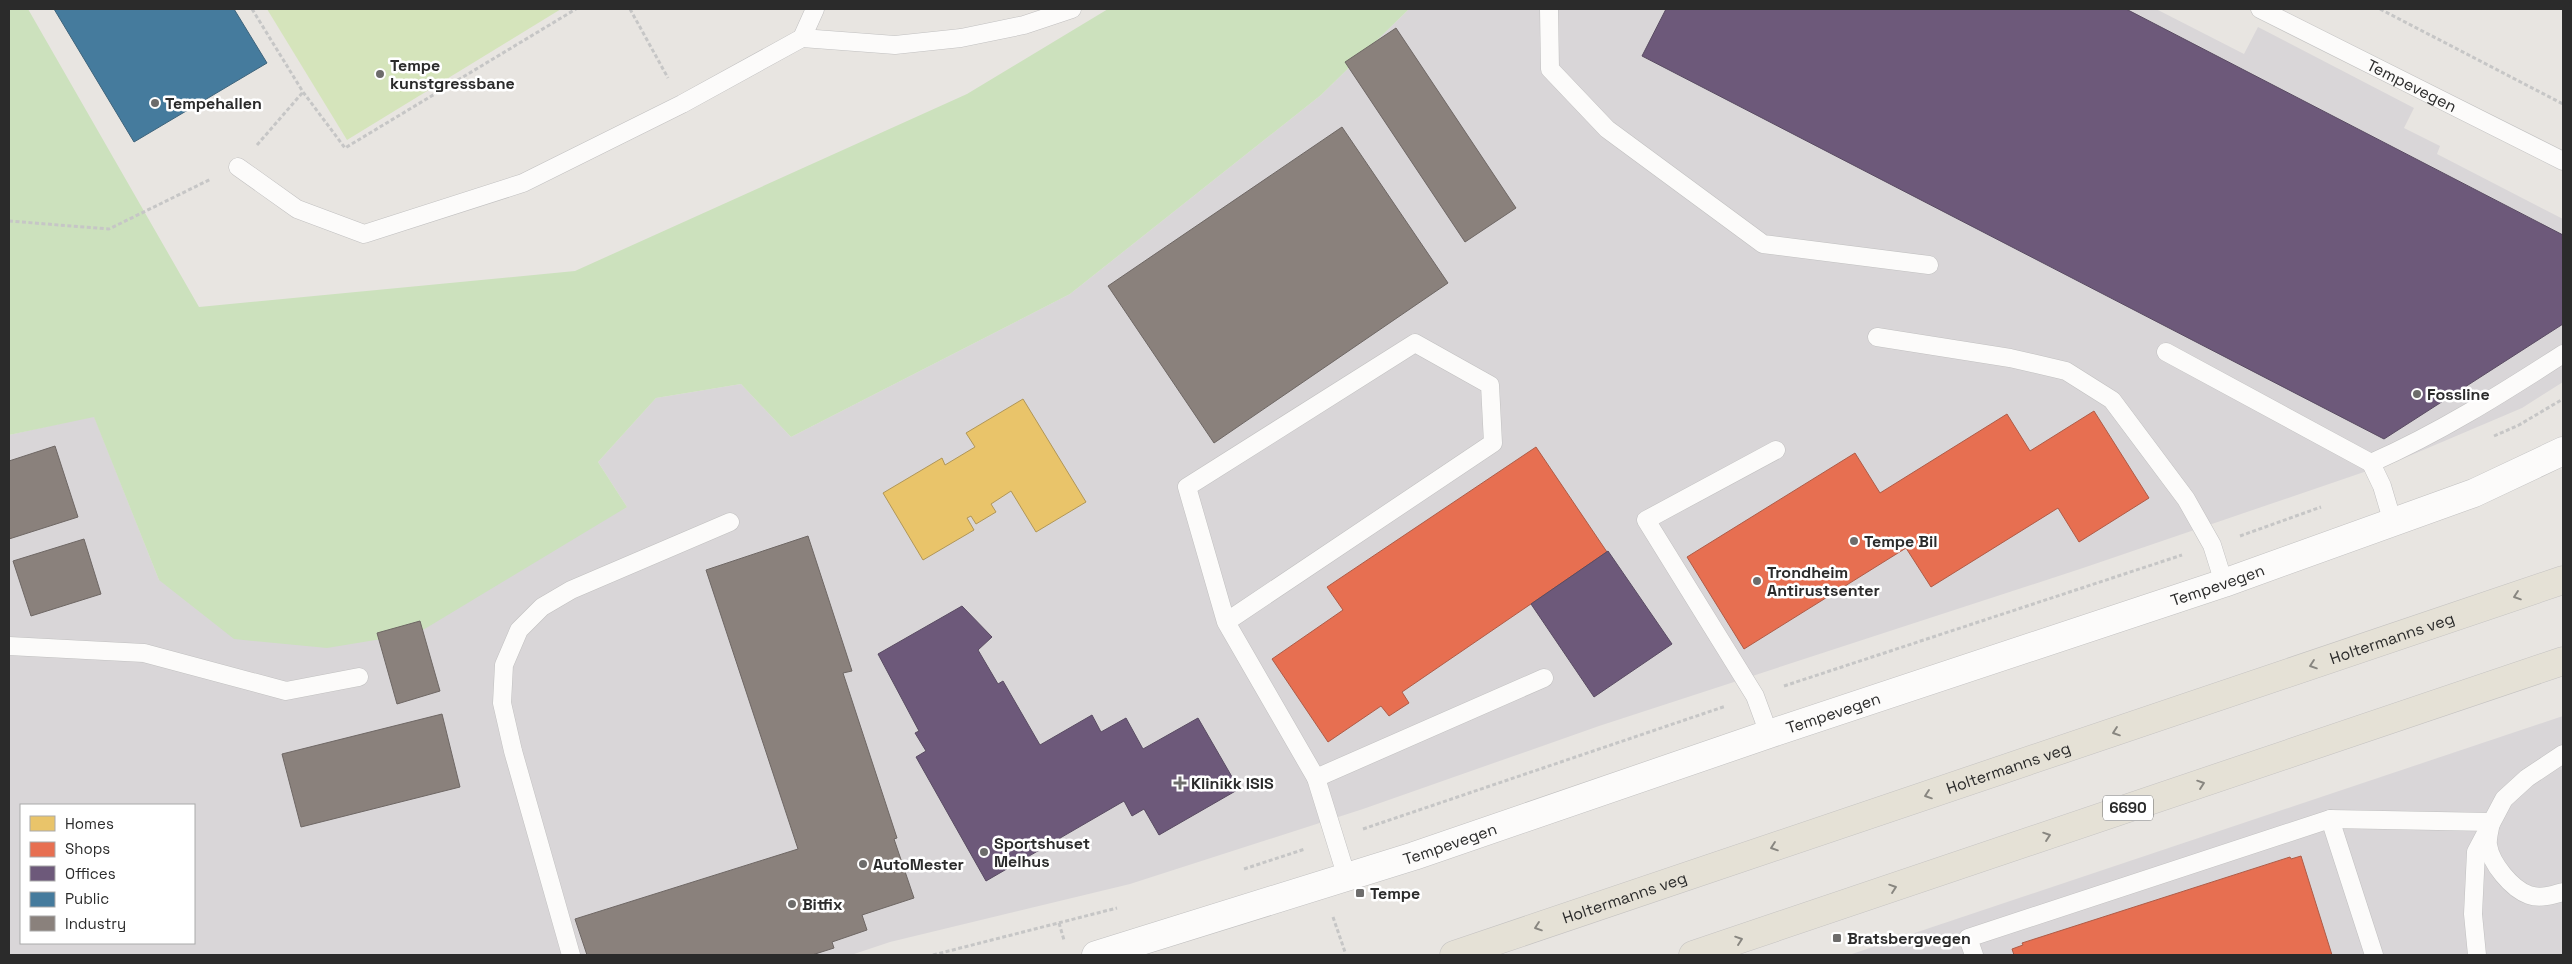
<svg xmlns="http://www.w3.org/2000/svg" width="2572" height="964" viewBox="0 0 2572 964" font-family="'Space Grotesk',sans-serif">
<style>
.industrial{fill:#d9d6d8;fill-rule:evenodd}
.green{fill:#cce1bd}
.pitch{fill:#d5e4bb}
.homes{fill:#e9c46a;stroke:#b09657}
.shops{fill:#e76f51;stroke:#af5b46}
.offices{fill:#6d597a;stroke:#594b62}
.public{fill:#457b9d;stroke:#3d637b}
.industry{fill:#8a817c;stroke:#6e6764}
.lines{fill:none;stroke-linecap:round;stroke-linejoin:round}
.lane-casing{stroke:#c1c0c0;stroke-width:19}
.secondary-casing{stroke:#c1c0c0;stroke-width:29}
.primary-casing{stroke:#c5c3c2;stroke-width:29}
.path{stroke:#c6c6c6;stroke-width:3;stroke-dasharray:4 2.5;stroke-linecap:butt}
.lane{stroke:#fcfbfa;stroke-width:18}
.secondary{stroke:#fcfbfa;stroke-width:28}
.primary{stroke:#e5e1d6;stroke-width:28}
.oneway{stroke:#888680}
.poi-dot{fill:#6d6c6b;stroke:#fff;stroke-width:2}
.labels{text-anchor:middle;stroke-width:5;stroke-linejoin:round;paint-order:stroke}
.shield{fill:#fff;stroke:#6b6b6b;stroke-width:1}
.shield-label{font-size:15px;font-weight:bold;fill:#2b2b2b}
.poi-label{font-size:16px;font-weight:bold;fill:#2b2b2b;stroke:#fff;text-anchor:start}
.street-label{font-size:16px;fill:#2b2b2b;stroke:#fff}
</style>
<rect width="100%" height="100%" fill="#e8e5e1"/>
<path class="industrial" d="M1409,9H2156L2244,54L2258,27L2414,108L2404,128L2440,146L2437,154L2563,219V382L2522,408L2402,459L2083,568L1599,726L1363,809L1130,884L890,942L851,955H9V435L94,416L159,580L627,507L598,462L656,398L741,384L791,437L1070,294L1321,95ZM21,805H194V943H21Z
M2563,716V955H1849Z"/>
<path class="green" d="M9,9H28L199,307L575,271L967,94L1108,9H1409L1321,95L1070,294L791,437L741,384L656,398L598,462L627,507L418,633L327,648L234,639L159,580L94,417L9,435Z"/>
<path class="pitch" d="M267,9H561L347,140Z"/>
<path class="homes" d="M1023,399L1086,502L1036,532L1011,491L991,504L996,512L976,524L971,516L967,518L974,530L923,560L883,493L942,458L945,465L975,447L966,433Z"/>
<path class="shops" d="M2094,411L2149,498L2079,542L2058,508L1931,587L1906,548L1744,649L1687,557L1855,453L1880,493L2007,414L2030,451Z
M1536,447L1607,552L1402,692L1409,703L1389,716L1381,706L1328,742L1272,659L1343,610L1327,587Z
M2301,856L2332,955H2014L2012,949L2023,945L2022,943L2290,857L2291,859Z"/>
<path class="offices" d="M1666,9H2126L2563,235V324L2384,439L1642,56Z
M1608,551L1672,644L1594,697L1531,604Z
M962,606L992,637L978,650L998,684L1003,681L1040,745L1092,715L1101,732L1126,718L1143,749L1198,718L1239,789L1159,835L1144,809L1132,816L1124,801L986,881L916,757L926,751L915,733L919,731L878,654Z"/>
<path class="public" d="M54,9H234L267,63L134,142Z"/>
<path class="industry" d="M1396,28L1516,208L1465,242L1345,62Z
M1342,127L1448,283L1214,443L1108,286Z
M55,446L78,517L9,539V461Z
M808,536L852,671L843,673L897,838L894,839L914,898L862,915L867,930L832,942L834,948L812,955H587L575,919L798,849L706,570Z
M84,539L101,594L31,616L13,561Z
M420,621L440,691L397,704L377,633Z
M442,714L460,787L301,827L282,754Z"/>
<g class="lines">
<defs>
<g id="lane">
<path d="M1549,9L1550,69L1607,129L1763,244L1929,265"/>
<path id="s1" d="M2260,9L2563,161"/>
<path d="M802,38L815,9"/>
<path d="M238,167L297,209L364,234L523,183L682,104L802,38L895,45L961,38L1024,25L1072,9"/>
<path d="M1877,337L2010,358L2066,371L2112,400L2186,499L2212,545L2224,583"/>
<path d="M2166,352L2371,463"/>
<path d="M2393,523L2382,486L2371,463C2439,433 2501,394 2563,354"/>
<path d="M1226,622L1187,487L1415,343L1490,385L1493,443L1226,622L1316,778L1347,878"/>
<path d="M9,646L144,653L286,691L359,677"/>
<path d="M1769,734L1755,696L1646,520L1776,450"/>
<path d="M1316,778L1544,678"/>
<path d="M2330,819L2374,955"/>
<path d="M571,955L513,751L502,703L504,665L519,630L542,607L571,590L730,522"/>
<path d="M1974,955L1968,938L2330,819L2491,822C2490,829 2487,839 2488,845C2491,864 2512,889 2529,895C2540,899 2553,895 2563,892"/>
<path d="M2477,955L2473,914L2476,852L2504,799L2527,778L2563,754"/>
</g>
<g id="secondary">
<path id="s2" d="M1096,955L1414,856L1769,734L2224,583L2474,493L2563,451"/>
</g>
<g id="primary">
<path id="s3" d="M1454,955L2563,580"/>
<path d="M1693,955L2563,661"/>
</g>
</defs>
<use href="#lane" class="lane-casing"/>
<use href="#secondary" class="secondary-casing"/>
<use href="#primary" class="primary-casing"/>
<path class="path" d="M252,9L303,92L345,148L576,9
M630,9L668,78
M2380,9L2563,104
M257,145L303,92
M9,221L109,229L211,179
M2494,436L2519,425L2563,399
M2240,536L2321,507
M1784,686L2182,555
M1363,829L1726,706
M1244,869L1305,849
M1333,917L1345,952
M1059,923L1064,940
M933,955L1117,908"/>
<use href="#lane" class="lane"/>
<use href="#secondary" class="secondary"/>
<use href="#primary" class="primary"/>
</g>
<defs><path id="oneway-chevron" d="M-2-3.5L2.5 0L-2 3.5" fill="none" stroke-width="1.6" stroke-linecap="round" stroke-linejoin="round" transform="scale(1.25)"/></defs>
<g class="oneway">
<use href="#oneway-chevron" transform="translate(2517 596) rotate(161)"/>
<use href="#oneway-chevron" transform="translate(2313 665) rotate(161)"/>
<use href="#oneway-chevron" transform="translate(2116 732) rotate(161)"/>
<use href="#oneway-chevron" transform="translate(2201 784) rotate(-19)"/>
<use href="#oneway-chevron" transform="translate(1928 795) rotate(161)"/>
<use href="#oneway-chevron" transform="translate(2047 836) rotate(-19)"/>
<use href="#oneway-chevron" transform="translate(1774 847) rotate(161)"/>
<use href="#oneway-chevron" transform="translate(1893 888) rotate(-19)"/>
<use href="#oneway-chevron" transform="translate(1538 927) rotate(161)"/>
<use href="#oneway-chevron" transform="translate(1739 940) rotate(-19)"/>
</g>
<g class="poi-dot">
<circle cx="380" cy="74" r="5"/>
<circle cx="155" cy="103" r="5"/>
<circle cx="2417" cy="394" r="5"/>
<circle cx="1854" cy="541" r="5"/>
<circle cx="1757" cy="581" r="5"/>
<path d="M1177.5 775.5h5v5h5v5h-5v5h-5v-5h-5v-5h5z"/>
<circle cx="984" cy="852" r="5"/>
<circle cx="863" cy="864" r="5"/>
<rect x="1355" y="888" width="10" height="10" rx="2.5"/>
<circle cx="792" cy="904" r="5"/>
<rect x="1832" y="933" width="10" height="10" rx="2.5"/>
</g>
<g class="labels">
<rect class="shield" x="2103" y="795.5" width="50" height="25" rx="4"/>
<g class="shield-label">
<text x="2128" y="813">6690</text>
</g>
<g class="poi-label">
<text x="390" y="71">Tempe<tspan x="390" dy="18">kunstgressbane</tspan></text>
<text x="165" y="109">Tempehallen</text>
<text x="2427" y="400">Fossline</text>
<text x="1864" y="547">Tempe Bil</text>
<text x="1767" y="578">Trondheim<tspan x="1767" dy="18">Antirustsenter</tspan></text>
<text x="1191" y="789">Klinikk ISIS</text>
<text x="994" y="849">Sportshuset<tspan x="994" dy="18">Melhus</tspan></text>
<text x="873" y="870">AutoMester</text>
<text x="1370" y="899">Tempe</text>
<text x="802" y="910">Bitfix</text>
<text x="1847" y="944">Bratsbergvegen</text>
</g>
<g class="street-label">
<text dy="6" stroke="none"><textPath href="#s1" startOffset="170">Tempevegen</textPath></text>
<text dy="6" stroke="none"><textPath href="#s2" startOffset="1181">Tempevegen</textPath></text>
<text dy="6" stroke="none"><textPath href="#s3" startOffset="990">Holtermanns veg</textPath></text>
<text dy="6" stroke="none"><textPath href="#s2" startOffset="776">Tempevegen</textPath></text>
<text dy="6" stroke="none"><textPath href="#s3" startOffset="585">Holtermanns veg</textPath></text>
<text dy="6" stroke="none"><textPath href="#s2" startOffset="371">Tempevegen</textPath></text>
<text dy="6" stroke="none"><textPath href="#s3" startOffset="180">Holtermanns veg</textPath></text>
</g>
</g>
<rect width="2572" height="964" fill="none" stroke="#2b2b2b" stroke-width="20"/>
<rect x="20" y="804" width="175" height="140" fill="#ffffff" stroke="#aaaaaa"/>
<rect x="30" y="816" width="25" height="15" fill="#e9c46a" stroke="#aaaaaa"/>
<text x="65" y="829" font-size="15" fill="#2b2b2b">Homes</text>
<rect x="30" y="842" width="25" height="15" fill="#e76f51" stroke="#aaaaaa"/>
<text x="65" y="854" font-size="15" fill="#2b2b2b">Shops</text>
<rect x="30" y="866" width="25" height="15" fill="#6d597a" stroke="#aaaaaa"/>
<text x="65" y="879" font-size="15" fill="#2b2b2b">Offices</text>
<rect x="30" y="892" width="25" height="15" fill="#457b9d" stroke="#aaaaaa"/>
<text x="65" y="904" font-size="15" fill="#2b2b2b">Public</text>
<rect x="30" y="916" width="25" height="15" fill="#8a817c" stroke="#aaaaaa"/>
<text x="65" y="929" font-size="15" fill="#2b2b2b">Industry</text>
</svg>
